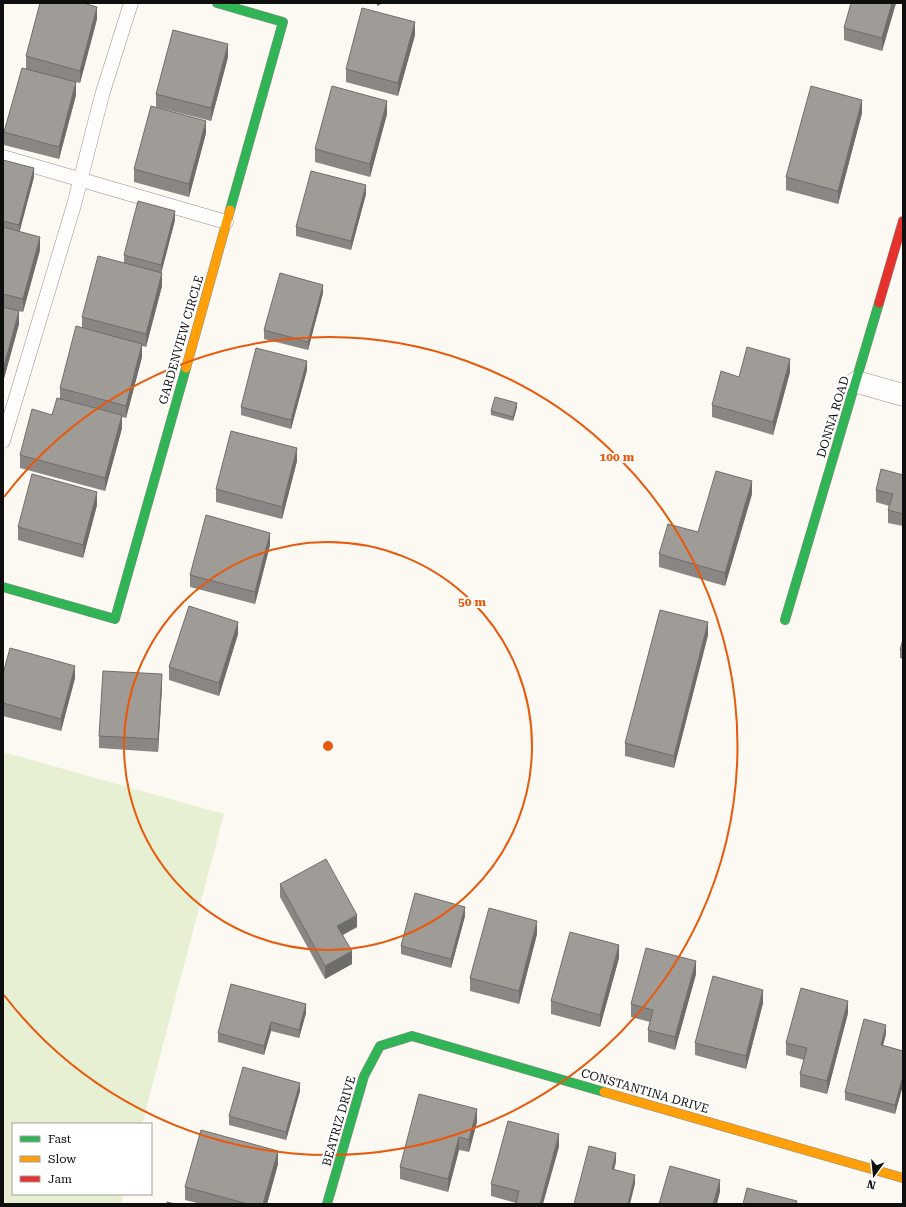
<svg xmlns="http://www.w3.org/2000/svg" width="906" height="1207" viewBox="0 0 906 1207" font-family="'Roboto Serif',serif">
<style>
.green{fill:#e7f0d2}
.lines{fill:none;stroke-linecap:round;stroke-linejoin:round}
.lane-casing{stroke:#959491;stroke-width:15}
.street-casing{stroke:#959491;stroke-width:23}
.fast-casing{stroke:#8c8a87;stroke-width:10}
.slow-casing{stroke:#8c8a87;stroke-width:10}
.jam-casing{stroke:#8c8a87;stroke-width:10}
.lane{stroke:#fffefd;stroke-width:14}
.street{stroke:#fffefd;stroke-width:22}
.fast{stroke:#30b455;stroke-width:9}
.slow{stroke:#ff9f0a;stroke-width:9}
.jam{stroke:#e5322d;stroke-width:9}
.wall{fill:#898683}
.shaded-wall{fill:#6f6d6a}
.building{fill:#9f9c98;stroke:#6f6d6a}
.ring{fill:none;stroke:#e8590c;stroke-width:2}
.labels{text-anchor:middle;stroke-width:4;stroke-linejoin:round;paint-order:stroke}
.street-label{font-size:12px;fill:#0e0e0e;stroke:#fff}
.centre{fill:#e8590c;stroke:#fff;stroke-width:2}
.ring-label{font-size:12px;text-anchor:middle;font-weight:bold;fill:#e8590c;stroke:#fff;stroke-width:4;stroke-linejoin:round;paint-order:stroke}
</style>
<rect width="100%" height="100%" fill="#fcf9f2"/>
<path class="green" d="M3,752L224,814L142,1124H13V1194H124L121,1204H3Z"/>
<g class="lines">
<defs>
<path id="lane" d="M3,157L226,222
M3,441L74,205L102,95L131,3"/>
<path id="street" d="M857,382L903,395"/>
<path id="fast" d="M217,3L283,22L230,210
M3,587L115,619L186,368
M785,620L879,303
M327,1204L364,1076L380,1046L412,1036L604,1092"/>
<path id="slow" d="M186,368L230,210
M604,1092L903,1178"/>
<path id="jam" d="M879,303L903,221"/>
</defs>
<use href="#lane" class="lane-casing"/>
<use href="#street" class="street-casing"/>
<use href="#fast" class="fast-casing"/>
<use href="#slow" class="slow-casing"/>
<use href="#jam" class="jam-casing"/>
<use href="#lane" class="lane"/>
<use href="#street" class="street"/>
<use href="#fast" class="fast"/>
<use href="#slow" class="slow"/>
<use href="#jam" class="jam"/>
</g>
<path class="wall" d="M896,3L882,51L844,40V28Z
M97,19L80,83L76,82V95L59,159L4,145V132L26,69V56Z
M415,35L398,96L346,82V69Z
M228,57L211,121L156,107V94Z
M862,113L838,204L786,190V177Z
M387,114L370,177L315,162V149Z
M206,133L189,197L134,182V169Z
M3,160L34,177L19,232L40,250L23,312L19,311V324L3,382Z
M366,194L351,250L296,236V227Z
M175,220L161,273L162,286L146,347L142,346V357L126,418L122,417V428L105,491L20,468V455L52,415L60,398V388L82,328V317L124,263V255Z
M323,293L308,350L264,339V330Z
M307,370L291,429L241,415V407Z
M790,372L773,435L712,417V405L739,377Z
M517,407L513,421L491,415V411Z
M297,461L282,519L216,502V489Z
M903,475V526L888,523V510L889,506L876,502V490Z
M752,494L725,586L659,567V554L698,532Z
M97,505L83,558L18,540V527Z
M270,545L255,604L190,587V575Z
M238,634L219,696L169,680V667Z
M708,635L674,768L625,756V743Z
M903,639V659L900,658V650Z
M3,674L75,678L61,731L3,716Z
M162,687L158,752L99,748V736Z
M280,884L357,927L343,935L352,964L325,979L280,897Z
M465,916L451,968L401,954V946Z
M537,934L519,1004L470,991V978Z
M619,958L600,1027L551,1014V1001Z
M696,974L675,1050L648,1042V1030L650,1022L631,1017V1004Z
M763,1003L746,1069L695,1055V1043Z
M306,1013L299,1038L271,1031L264,1055L218,1042V1033Z
M848,1013L827,1094L800,1087V1074L804,1060L786,1055V1043Z
M886,1034L883,1045L903,1051V1085L895,1114L845,1100V1092Z
M300,1091L286,1140L229,1125V1116Z
M477,1122L469,1152L459,1150L448,1192L400,1179V1167Z
M559,1147L516,1203L491,1196V1184Z
M278,1164L267,1204H201L185,1200V1187Z"/>
<path class="shaded-wall" d="M377,3H383L377,6Z
M892,3H896L882,51V38Z
M97,7V19L80,83V71Z
M415,22V35L398,96V83Z
M228,44V57L211,121V108Z
M76,82V95L59,159V147Z
M862,100V113L838,204V191Z
M387,101V114L370,177V164Z
M206,121V133L189,197V184Z
M34,168V177L19,234V225Z
M366,185V194L351,250V241Z
M175,211V220L161,274V265Z
M40,237V250L23,312V299Z
M162,273V286L146,347V334Z
M323,285V293L308,350V342Z
M19,311V324L3,382V370Z
M142,344V357L126,418V406Z
M790,359V372L773,435V422Z
M307,361V370L291,429V420Z
M517,403V407L513,421V417Z
M122,415V428L105,491V478Z
M297,448V461L282,519V507Z
M752,481V494L725,586V573Z
M97,492V505L83,558V545Z
M270,533V545L255,604V592Z
M238,622V634L219,696V683Z
M708,622V635L674,768V756Z
M75,666V678L61,731V719Z
M162,674V687L158,752V739Z
M465,907V916L451,968V959Z
M357,915V927L337,938V926Z
M537,921V934L519,1004V991Z
M619,945V958L600,1027V1015Z
M352,951V964L325,979V966Z
M696,961V974L675,1050V1037Z
M763,990V1003L746,1069V1056Z
M848,1001V1013L827,1094V1081Z
M306,1004V1013L299,1038V1030Z
M271,1022V1031L264,1055V1046Z
M886,1025V1034L881,1053V1045Z
M903,1076V1085L895,1114V1105Z
M300,1083V1091L286,1140V1132Z
M477,1109V1122L469,1152V1140Z
M559,1134V1147L543,1204H540Z
M459,1137V1150L448,1192V1179Z
M278,1151V1164L267,1204H263Z
M616,1153V1162L612,1178V1169Z
M635,1175V1184L630,1204H628Z
M720,1180V1192L717,1204H713Z"/>
<path class="building" d="M40,3H83L97,7L80,71L26,56Z
M851,3H892L882,38L844,28Z
M362,8L415,22L398,83L346,69Z
M173,30L228,44L211,108L156,94Z
M22,68L76,82L59,147L4,132Z
M332,86L387,101L370,164L315,149Z
M811,86L862,100L838,191L786,177Z
M151,106L206,121L189,184L134,169Z
M3,160L34,168L19,225L3,221Z
M311,171L366,185L351,241L296,227Z
M138,201L175,211L161,265L124,255Z
M3,227L40,237L23,299L3,294Z
M98,256L162,273L146,334L82,317Z
M280,273L323,285L308,342L264,330Z
M3,307L19,311L3,370Z
M76,326L142,344L126,406L60,388Z
M747,347L790,359L773,422L712,405L721,371L739,377Z
M256,348L307,361L291,420L241,407Z
M495,397L517,403L513,417L491,411Z
M57,398L122,415L105,478L20,455L32,409L52,415Z
M231,431L297,448L282,507L216,489Z
M881,469L903,475V514L888,510L893,494L876,490Z
M716,471L752,481L725,573L659,554L668,524L698,532Z
M32,474L97,492L83,545L18,527Z
M206,515L270,533L255,592L190,575Z
M189,606L238,622L219,683L169,667Z
M660,610L708,622L674,756L625,743Z
M903,639V650H900Z
M10,648L75,666L61,719L3,703V674Z
M103,671L162,674L158,739L99,736Z
M326,859L357,915L337,926L352,951L325,966L280,884Z
M415,893L465,907L451,959L401,946Z
M489,908L537,921L519,991L470,978Z
M570,932L619,945L600,1015L551,1001Z
M646,948L696,961L675,1037L648,1030L653,1010L631,1004Z
M713,976L763,990L746,1056L695,1043Z
M231,984L306,1004L299,1030L271,1022L264,1046L218,1033Z
M801,988L848,1001L827,1081L800,1074L807,1048L786,1043Z
M864,1019L886,1025L881,1045L903,1051V1076L895,1105L845,1092Z
M243,1067L300,1083L286,1132L229,1116Z
M419,1094L477,1109L469,1140L459,1137L448,1179L400,1167Z
M508,1121L559,1134L540,1204H516L519,1191L491,1184Z
M201,1130L278,1151L263,1204H248L185,1187Z
M589,1146L616,1153L612,1169L635,1175L628,1204H574Z
M670,1166L720,1180L713,1204H659Z
M747,1188L797,1201L796,1204H743Z
M167,1202L175,1204H167Z"/>
<g class="ring">
<circle cx="328" cy="746" r="204"/>
<path d="M4 497A409 409 0 1 1 4 995"/>
</g>
<g class="labels">
<g class="street-label">
<text transform="translate(181 340) rotate(-74)" y="4">GARDENVIEW CIRCLE</text>
<text transform="translate(833 417) rotate(-73)" y="4">DONNA ROAD</text>
<text transform="translate(645 1091) rotate(16)" y="4">CONSTANTINA DRIVE</text>
<text transform="translate(339 1121) rotate(-74)" y="4">BEATRIZ DRIVE</text>
</g>
</g>
<circle cx="328" cy="746" r="6" class="centre"/>
<g class="ring-label">
<text x="617" y="461">100 m</text>
<text x="472" y="606">50 m</text>
</g>
<rect width="906" height="1207" fill="none" stroke="#0e0e0e" stroke-width="8"/>
<rect x="12" y="1123" width="140" height="72" fill="#ffffff" stroke="#9f9f9f"/>
<rect x="20" y="1136" width="20" height="6" fill="#30b455" stroke="#9f9f9f"/>
<text x="48" y="1143" font-size="12" fill="#0e0e0e">Fast</text>
<rect x="20" y="1156" width="20" height="6" fill="#ff9f0a" stroke="#9f9f9f"/>
<text x="48" y="1163" font-size="12" fill="#0e0e0e">Slow</text>
<rect x="20" y="1176" width="20" height="6" fill="#e5322d" stroke="#9f9f9f"/>
<text x="48" y="1183" font-size="12" fill="#0e0e0e">Jam</text>
<g transform="translate(874 1175) rotate(195)" stroke="#ffffff" stroke-width="3" paint-order="stroke">
<path d="M0-3L7 15L0 10L-7 15Z" fill="#0e0e0e"/>
<text y="-6" font-size="11" font-weight="bold" text-anchor="middle" fill="#0e0e0e">N</text>
</g>
</svg>
